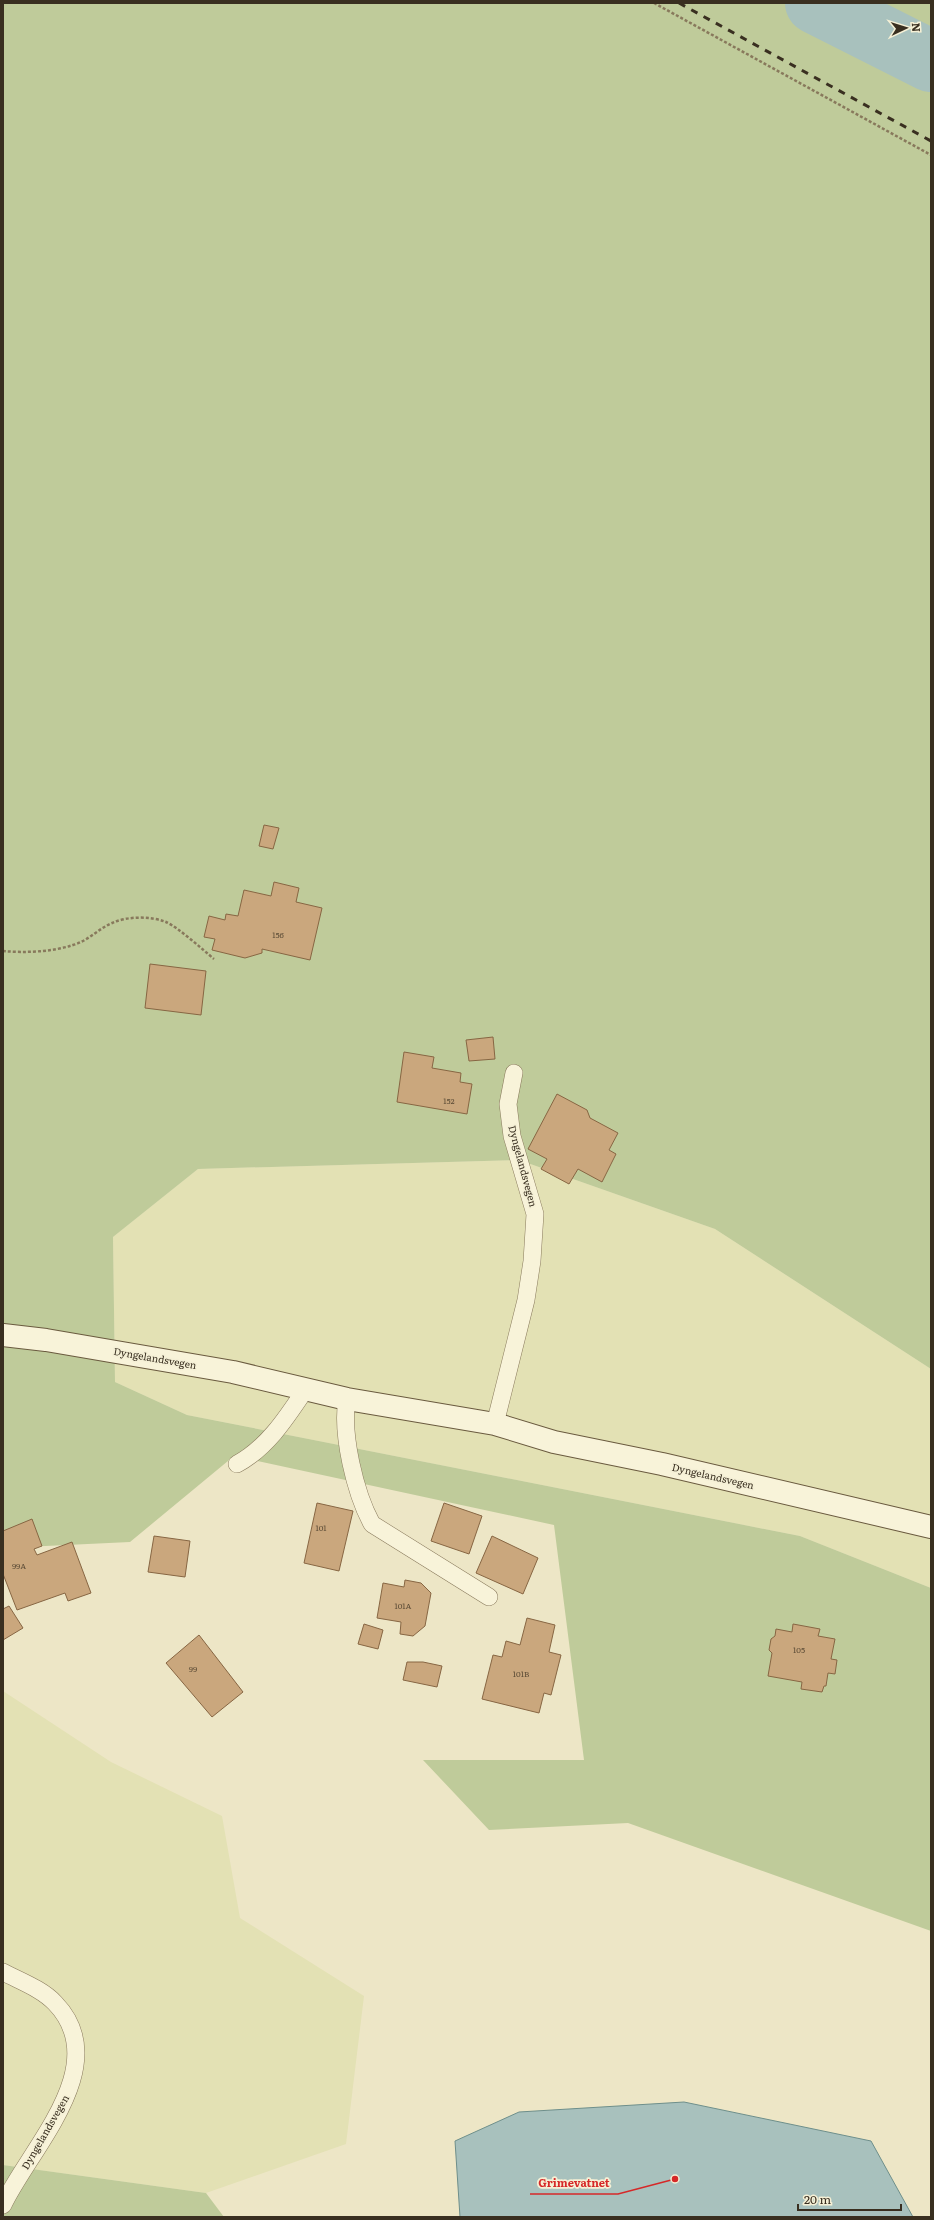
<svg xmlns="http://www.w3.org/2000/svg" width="934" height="2220" viewBox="0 0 934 2220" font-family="Literata,serif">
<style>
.farmland{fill:#e3e1b4}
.green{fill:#bfcb9a}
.water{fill:#a8c1bd;stroke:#6e8f8b}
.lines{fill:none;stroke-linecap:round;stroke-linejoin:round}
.river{stroke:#a8c1bd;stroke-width:62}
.building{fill:#caa77d;stroke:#876643}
.lane-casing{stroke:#88795c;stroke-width:18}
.secondary-casing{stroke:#6a5a3f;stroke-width:24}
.path{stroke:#88795c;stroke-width:2.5;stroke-dasharray:3 2;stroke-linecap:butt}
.lane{stroke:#f8f3d9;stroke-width:17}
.secondary{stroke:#f8f3d9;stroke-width:22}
.rail{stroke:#392f20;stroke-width:3;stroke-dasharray:7 7;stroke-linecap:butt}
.labels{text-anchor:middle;stroke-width:3.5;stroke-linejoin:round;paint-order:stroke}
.number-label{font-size:8px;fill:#5d4d37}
.street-label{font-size:10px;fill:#392f20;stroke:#f5f0d6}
.leader{fill:none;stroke:#d62828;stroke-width:1.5}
.callout-dot{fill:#d62828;stroke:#f5f0d6;stroke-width:1.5}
.callout-label{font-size:11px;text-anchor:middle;font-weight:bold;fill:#d62828;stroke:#f5f0d6;stroke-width:3.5;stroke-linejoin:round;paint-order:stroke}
</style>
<rect width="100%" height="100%" fill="#ede6c6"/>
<path class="farmland" d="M519,1160L715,1229L931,1369V1588L800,1536L187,1415L115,1382L113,1237L198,1169Z
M3,1691L111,1762L222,1816L240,1918L364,1996L346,2144L206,2193L3,2165Z"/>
<path class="green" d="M3,3H931V1369L715,1229L519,1160L198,1169L113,1237L115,1382L187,1415L800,1536L931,1588V1931L628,1823L489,1830L423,1760H584L554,1525L234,1456L130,1542L3,1548Z
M3,2165L206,2193L224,2217H3Z"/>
<path class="water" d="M684,2102L871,2141L913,2217H460L455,2141L519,2112Z"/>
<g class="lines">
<path class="river" d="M816,3L931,61"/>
</g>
<path class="building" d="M264,825L279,828L273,849L259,846Z
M274,882L299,888L296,902L322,908L310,960L262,949V953L245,958L212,950L215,939L204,937L209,916L225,920L226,914L238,916L244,890L271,896Z
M150,964L206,971L201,1015L145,1008Z
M493,1037L495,1059L469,1061L466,1040Z
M404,1052L434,1057L432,1068L461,1073L460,1082L472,1084L467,1114L397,1102Z
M557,1094L587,1110L590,1118L618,1133L609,1150L616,1154L602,1182L578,1169L569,1184L541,1169L547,1159L528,1149Z
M317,1503L353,1511L339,1571L304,1563Z
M444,1503L482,1516L469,1554L431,1541Z
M32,1519L42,1546L34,1549L37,1555L72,1542L91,1593L68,1601L65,1593L17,1610L3,1574V1531Z
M154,1536L190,1541L185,1577L148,1572Z
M492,1536L538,1558L523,1594L476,1573Z
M405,1580L421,1583L431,1593L425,1626L413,1636L400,1634L401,1622L377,1618L383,1583L404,1587Z
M9,1606L23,1628L3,1640V1609Z
M527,1618L555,1625L549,1652L561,1655L551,1695L544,1693L539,1713L482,1699L493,1655L502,1657L506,1641L520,1645Z
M364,1624L383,1630L378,1649L358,1644Z
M793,1624L820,1629L818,1636L835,1639L831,1659L837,1660L835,1674L828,1673L826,1686H824L822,1692L801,1689L802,1682L768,1676L772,1653L769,1650L771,1639L775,1636L776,1629L792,1632Z
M199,1635L243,1692L212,1717L166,1663Z
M407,1662H423L442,1666L437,1687L403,1680Z"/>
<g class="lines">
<defs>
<path id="lane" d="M347,1399C341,1434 355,1493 372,1524L489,1597
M495,1424L526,1300L532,1261L535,1214L512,1136L508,1104L514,1073
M237,1464C267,1448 287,1417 305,1390
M3,1972C20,1981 42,1989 55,2003C115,2065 30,2148 3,2205"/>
<path id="secondary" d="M3,1335L46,1340L233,1372L347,1399L495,1424L554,1442L662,1464L931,1527"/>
</defs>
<use href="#lane" class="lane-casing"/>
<use href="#secondary" class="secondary-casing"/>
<path class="path" d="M654,3L931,155
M3,951C24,953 52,952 73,945C88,941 98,929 112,923C127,916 151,916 166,922C179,928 202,949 214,959"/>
<use href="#lane" class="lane"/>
<use href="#secondary" class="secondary"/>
<path class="rail" d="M679,3L931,141"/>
</g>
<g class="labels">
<g class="number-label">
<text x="278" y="938">156</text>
<text x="449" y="1104">152</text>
<text x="321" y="1531">101</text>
<text x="19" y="1569">99A</text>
<text x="403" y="1609">101A</text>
<text x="799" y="1653">105</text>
<text x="193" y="1672">99</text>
<text x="521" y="1677">101B</text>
</g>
<g class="street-label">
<text transform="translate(523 1166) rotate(75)" y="4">Dyngelandsvegen</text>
<text transform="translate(155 1358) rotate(10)" y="4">Dyngelandsvegen</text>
<text transform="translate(713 1476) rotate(13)" y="4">Dyngelandsvegen</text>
<text transform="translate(45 2132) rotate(-60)" y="4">Dyngelandsvegen</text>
</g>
</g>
<path class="leader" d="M675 2179L618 2194H530"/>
<circle class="callout-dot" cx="675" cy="2179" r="4"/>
<g class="callout-label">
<text x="574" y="2187">Grimevatnet</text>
</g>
<rect width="934" height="2220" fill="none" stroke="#392f20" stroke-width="8"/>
<g transform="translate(906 28) rotate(86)" stroke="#f5f0d6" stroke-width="3" paint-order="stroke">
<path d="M0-3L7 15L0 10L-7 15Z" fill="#392f20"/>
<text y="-6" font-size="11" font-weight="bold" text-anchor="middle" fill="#392f20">N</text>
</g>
<path d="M798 2204v6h103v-6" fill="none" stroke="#392f20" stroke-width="2"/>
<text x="804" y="2204" font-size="12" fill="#392f20" stroke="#f5f0d6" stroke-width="3" paint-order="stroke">20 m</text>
</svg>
